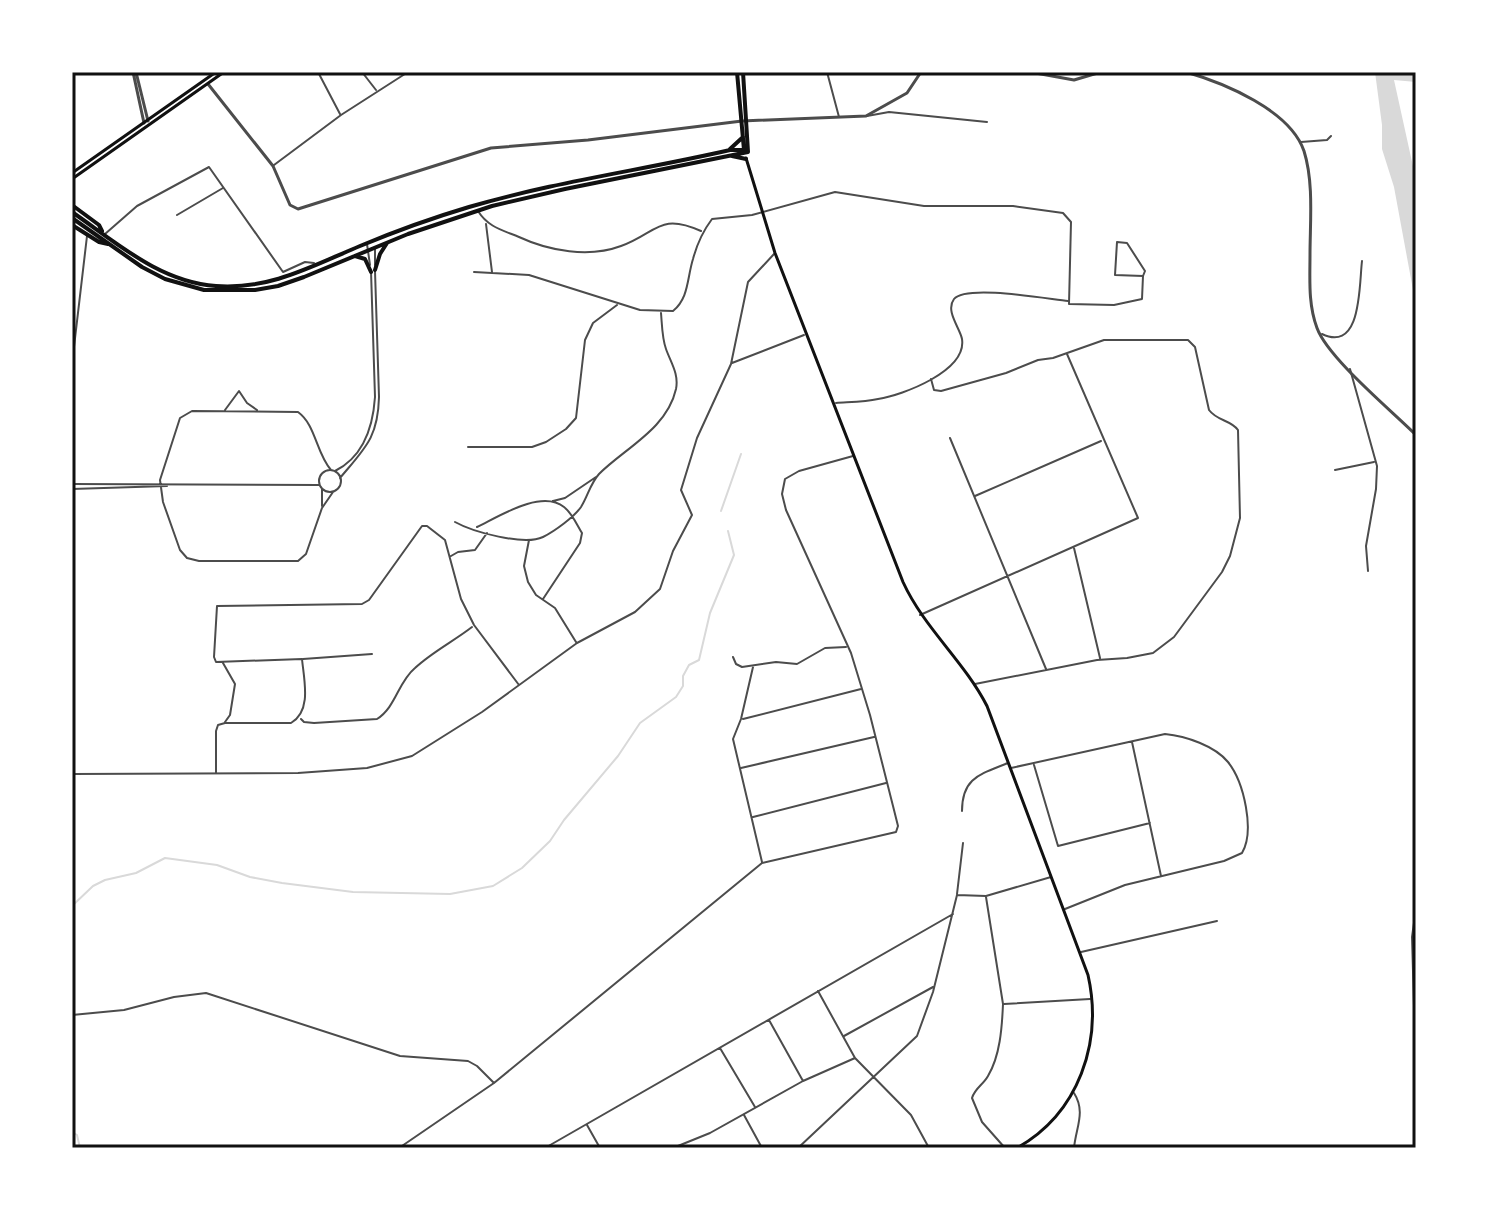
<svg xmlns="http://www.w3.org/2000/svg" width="1488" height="1220" viewBox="0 0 1488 1220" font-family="'Space Grotesk',sans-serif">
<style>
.water{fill:#d9d9d9}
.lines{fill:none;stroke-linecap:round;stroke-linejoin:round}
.stream{stroke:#d9d9d9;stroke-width:2}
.minor{stroke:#4c4c4c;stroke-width:2}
.tertiary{stroke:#4c4c4c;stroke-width:3}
.secondary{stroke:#111;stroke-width:3}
.primary{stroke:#111;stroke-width:4}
.neatline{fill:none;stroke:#111;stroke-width:3}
</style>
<rect width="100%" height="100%" fill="#fff"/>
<path class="water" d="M1375,72H1416V82L1394,80L1416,180V306L1394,187L1382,149V125Z"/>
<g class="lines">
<path class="stream" d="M721,511L741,454
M72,906L93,886L105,880L136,873L165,858L217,865L250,877L282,883L353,892L450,894L493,886L522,868L550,841L564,820L618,756L640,723L676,697L683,686V676L689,665L699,660L710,613L734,555L728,531
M72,1132L77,1135L80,1148"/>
<path class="minor" d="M318,72L340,114
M362,72L376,90
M827,72L839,117
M867,116L889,112L987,122
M1301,142L1327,140L1331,136
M274,165L341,115L408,72
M478,211C488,227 502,230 519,237C549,251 589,258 621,246C657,233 659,212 701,231
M177,215L223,188
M486,224L492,272
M105,234L137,206L209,167L283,272L305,262L314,263
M367,244L370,265
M375,247V265
M474,272L529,275L640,310L673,311C689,298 687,278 693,259C697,244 703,231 712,219L752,215L835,192L924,206H1013L1063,213L1071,222L1069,304L1114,305L1142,299L1143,276L1115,275L1117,242L1127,243L1145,271L1143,276
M1322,334C1362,353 1359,285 1362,261
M732,363L804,335
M72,364L87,236
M1350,369L1377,466L1376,489L1366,546L1368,571
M931,379L934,390L941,391L1006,373L1038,360L1053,358L1104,340H1188L1195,347L1209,410C1217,421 1231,420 1238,430L1240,518L1230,556L1222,572L1174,637L1153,653L1127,658L1097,660L975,684
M836,403C850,402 865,402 878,399C903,395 967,371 962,339C960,328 945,311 954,299C966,284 1048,299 1068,301
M225,410L239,391L247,403L257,410
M950,438L1046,669
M468,447H532L546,442L566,429L576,418L585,340L593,323L617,305
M319 481a11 11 0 1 1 22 0a11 11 0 1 1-22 0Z
M331,470C316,453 316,425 298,412L192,411L180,418L160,480L163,502L180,550L187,558L199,561H298L306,554L322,508L333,492
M1335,470L1374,462
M335,471C363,457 373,427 375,397L371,271
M340,478C365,448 378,438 379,397L375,271
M72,484L319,485
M72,489L167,486
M975,496L1101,441
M553,501L565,498L596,477
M322,506V489
M455,522C473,532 524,546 543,537C555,531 574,517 581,507C588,496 590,484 599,474C625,448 667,429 676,389C679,374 671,363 666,349C662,338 662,324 661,313
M477,527C498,517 541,489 564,507C572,513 577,525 582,533L580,543L543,599
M529,540L524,566L528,582L536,595L555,608L576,642
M1074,548L1100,658
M451,556L458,552L475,550L487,533
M920,615L1138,518L1067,354
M733,657L736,664L742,667L776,662L797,664L825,648L846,647
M303,659L372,654
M223,663L235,684L230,715L225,722
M753,667L741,719L733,739L762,862
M301,719L304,722L314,723L377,719C396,707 398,682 415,668C432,652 454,641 472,627
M743,719L861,689
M1132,742L1161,876
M1034,765L1058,846L1150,823
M741,768L874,737
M1011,768L1165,734C1186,736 1215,746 1228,762C1244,782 1255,831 1242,853L1224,861L1125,885L1065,909
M216,772V731L218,725L225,723H291C312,711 304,680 302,659L216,662L214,657L217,606L362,604L369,600L422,526H427L445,540L461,599L474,625L519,685
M72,774L298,773L367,768L412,756L482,712L577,643L635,612L660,589L673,551L692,515L681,490L697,438L731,364L748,282L774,254
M962,811C962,777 981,774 1008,763
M753,817L886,783
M957,894L963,843
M986,897L1003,1004C1002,1028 1000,1056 988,1076C983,1085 975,1088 972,1098L982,1122L1005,1148
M1416,909L1412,937L1416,1074
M1081,952L1217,921
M818,991L855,1058L911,1115L929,1148
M1004,1004L1090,999
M72,1015L124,1010L174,997L206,993L400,1056L468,1061L477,1066L494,1083
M769,1020L803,1081
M844,1036L933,987
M720,1048L755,1107
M1074,1093C1086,1112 1076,1127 1074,1148
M744,1115L762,1148
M587,1125L600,1148
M399,1148L494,1083L762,863L896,832L898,826L893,806L870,715L851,653L786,510L782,494L785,479L799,471L853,456
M545,1148L953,914
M673,1148L710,1133L803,1081L855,1058
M798,1148L917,1036L933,992L957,895L986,896L1051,877"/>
<path class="tertiary" d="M133,72L144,123
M136,72L148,121
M1030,72L1074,80L1101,72
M1186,72C1224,83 1290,110 1304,151C1314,183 1310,222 1310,255C1310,279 1308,304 1317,328C1328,358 1391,410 1416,435
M208,84L273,166L290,205L298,209L491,148L588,140L742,121L866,116L907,93L921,72"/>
<path class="secondary" d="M746,158L775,253L903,582C924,628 964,661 987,706L1088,975C1103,1042 1079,1113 1017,1148
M72,173L216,72
M72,179L224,72"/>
<path class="primary" d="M737,72L744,150
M730,149L743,137
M732,156L746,159
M72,205L99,225L102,231
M72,212C117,243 160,282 216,286C270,290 312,266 360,246C396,231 432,218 469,207C554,182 643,170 730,150H747
M72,218L142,267L165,279L204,290H255L278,286L304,277L408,234L492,206L565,189L748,152L743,72
M72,225L99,242L108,244
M355,256L365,259L371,272
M375,270L380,254L387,243"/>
</g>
<rect width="1488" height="1220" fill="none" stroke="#ffffff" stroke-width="148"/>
<rect x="74" y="74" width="1340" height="1072" class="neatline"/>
</svg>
